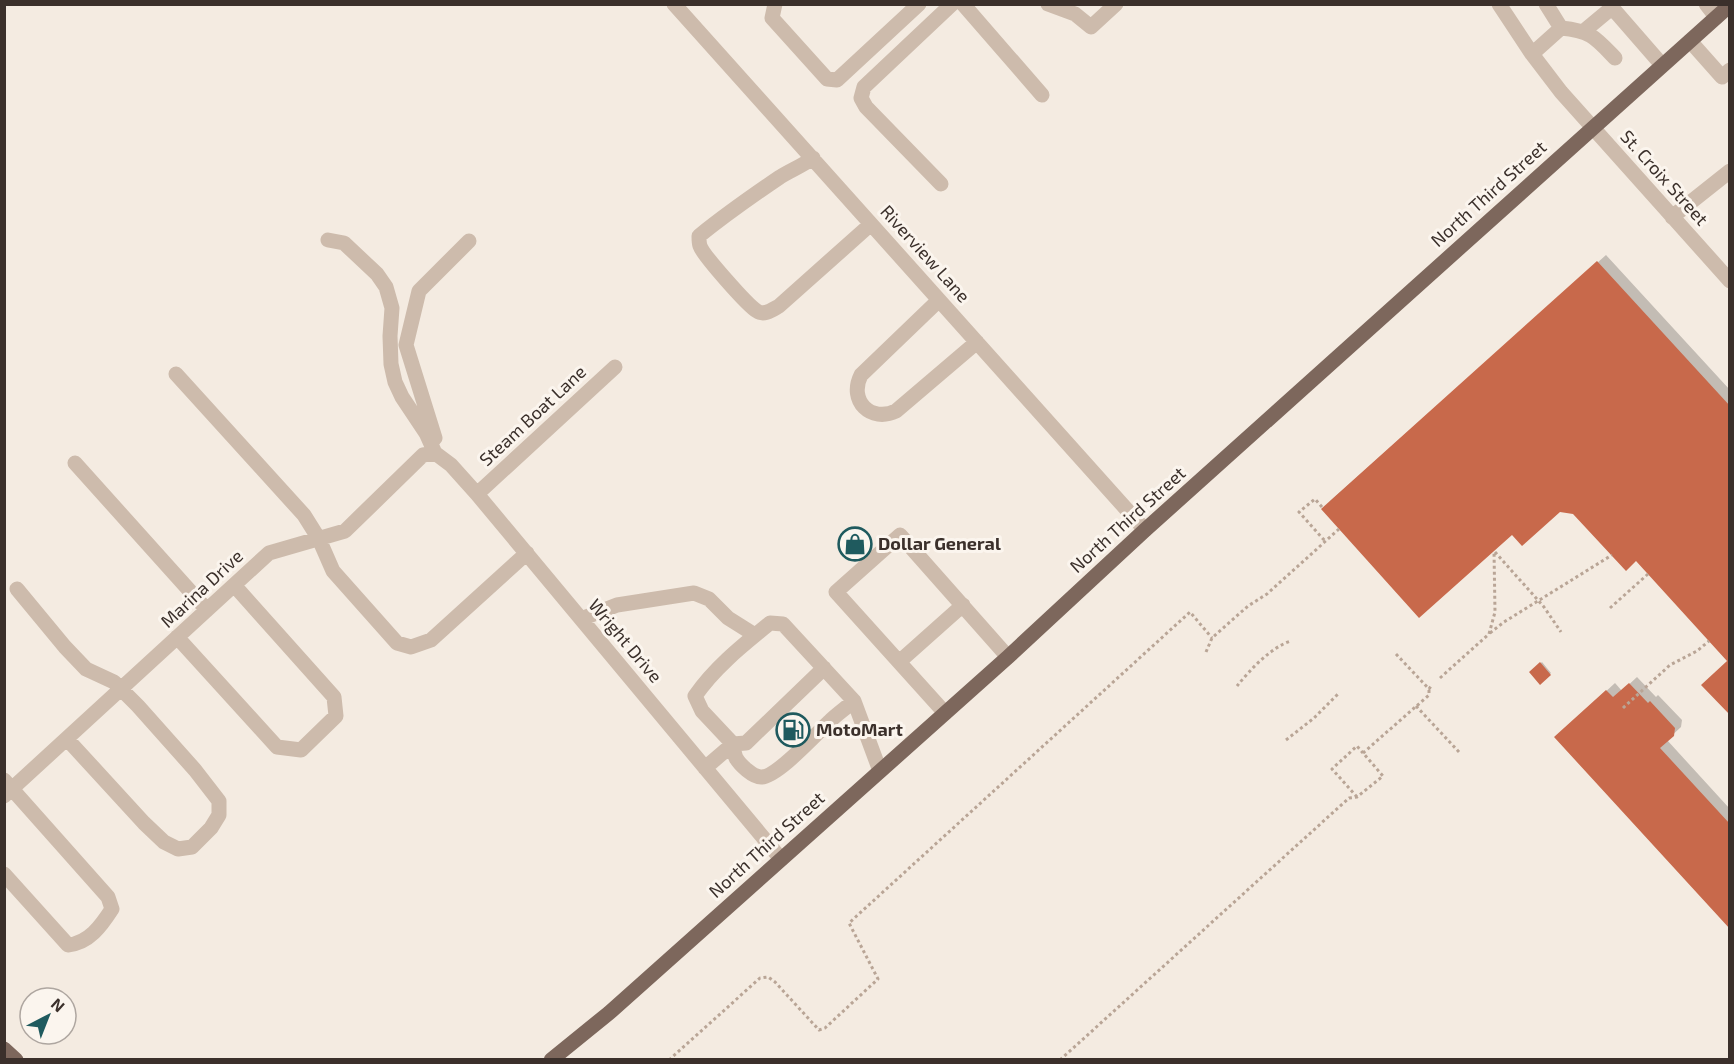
<svg xmlns="http://www.w3.org/2000/svg" width="1734" height="1064" viewBox="0 0 1734 1064" font-family="'Exo 2',sans-serif">
<style>
.shadow{fill:#0003}
.building{fill:#c8694b}
.lines{fill:none;stroke-linecap:round;stroke-linejoin:round}
.path{stroke:#b9a596;stroke-width:3;stroke-dasharray:3 3;stroke-linecap:butt}
.minor{stroke:#cdbbac;stroke-width:15}
.major{stroke:#7d675c;stroke-width:15}
.labels{text-anchor:middle;stroke-width:6;stroke-linejoin:round;paint-order:stroke}
.street-label{font-size:18px;fill:#3b302b;stroke:#fbf5ee}
.poi-label{font-size:18px;font-weight:bold;fill:#3b302b;stroke:#fbf5ee;text-anchor:start}
</style>
<rect width="100%" height="100%" fill="#f4ebe1"/>
<path class="shadow" d="M1606,255L1730,390V713L1729,661L1636,559L1574,512L1559,510L1512,532L1330,501Z
M1542,662L1551,673L1540,683L1531,672Z
M1637,677L1656,697L1658,695L1682,720L1681,727L1667,740L1730,809V927L1564,730L1615,683L1622,691Z"/>
<path class="building" d="M1597,261L1730,406V715L1701,685L1727,661L1636,561L1626,571L1573,514L1560,512L1522,546L1512,535L1419,618L1321,509Z
M1540,662L1551,675L1540,685L1529,672Z
M1629,683L1648,703L1650,701L1675,728L1674,736L1660,748L1730,824V929L1554,737L1606,690L1613,697Z"/>
<g class="lines">
<path class="path" d="M1322,507L1315,499L1299,512L1325,541
M1495,552L1544,607L1561,632
M1610,608L1648,574
M1490,633L1504,622L1612,555
M1206,652L1212,638L1248,606L1267,594L1339,529
M1396,654L1429,689L1431,686
M1440,678L1489,634L1495,612L1494,551
M1237,686C1250,670 1271,647 1291,641
M1416,706L1459,752
M1623,708L1670,665L1697,651L1709,641
M1286,740L1314,718L1338,694
M1357,797L1332,769L1357,746L1363,753
M669,1060L760,978L768,977L775,982L819,1030L825,1028L878,979L849,923L1190,612L1212,638
M1060,1060L1349,798L1357,797L1383,776L1363,753L1429,695V689"/>
<path class="minor" d="M674,4L1145,530
M775,4L772,18L827,79L837,80L919,4
M963,4L1042,95
M1048,4L1075,14L1091,27L1116,4
M1499,4L1532,54L1561,92L1730,281
M1546,4L1561,28
M1706,4L1716,17
M1584,31L1608,11H1615L1662,65
M1690,41L1722,77L1730,70
M1532,54L1561,28C1591,31 1595,37 1615,58
M813,158C802,166 791,170 780,177C752,196 725,215 699,236C699,239 699,243 700,246C703,255 748,306 757,311C764,316 772,310 779,306L871,224
M941,184L866,107L861,98L864,87L952,4
M1672,217L1730,171
M328,240L344,243L377,274L386,287L392,308L390,336L391,364L395,382L402,397L426,433L435,453L451,465L477,494L781,859
M939,300L861,375C848,401 871,423 896,411L977,342
M176,374L304,515L319,539L333,571L397,643L411,647L431,640L527,553
M435,438L406,345L419,291L469,241
M75,463L207,610
M477,494L615,367
M17,589L65,647L86,669L114,682L138,706L195,770L219,801V815L211,828L192,847L178,849L164,842L144,823L67,739
M581,619L617,605L694,593L709,599L728,618L755,635
M177,637L277,747L301,750L336,716L334,697L234,585
M899,662L963,605
M824,668L746,743L733,744C734,749 734,754 736,758C740,765 753,777 761,777C776,778 817,733 829,722C837,714 846,708 854,701
M945,713L836,592L900,535L1008,657
M705,768L733,744L702,711L695,696C715,667 743,645 770,623L783,624L854,701L880,771
M4,780L108,897L112,909C101,926 89,943 68,945L4,874
M4,796L269,553L345,531L423,455L435,453"/>
<path class="major" d="M4,1049L16,1060
M551,1060L609,1013L1008,657L1145,530L1730,5"/>
</g>
<defs>
<symbol id="shop-ring" viewBox="-11 -11 22 22"><circle r="9.5" fill="#fbf5ee" stroke="#1f5a5e" stroke-width="1.5"/><path d="M-5-2.5h2.3a2.7 3.5 0 0 1 5.4 0H5L5.5 6h-11ZM-1.5-2.5h3a1.5 2.3 0 0 0-3 0Z" fill="#1f5a5e"/></symbol>
<symbol id="fuel-ring" viewBox="-11 -11 22 22"><circle r="9.5" fill="#fbf5ee" stroke="#1f5a5e" stroke-width="1.5"/><path d="M-5.5-6h7V0h2V4h1.3V-2.5L3-4.5l.8-.8L6-3V5H2.5V1h-1V6h-7ZM-4.2-4.7v3.2H.2V-4.7Z" fill="#1f5a5e"/></symbol>
</defs>
<g fill-rule="evenodd">
<use href="#shop-ring" x="836" y="525" width="38" height="38"/>
<use href="#fuel-ring" x="774" y="711" width="38" height="38"/>
</g>
<g class="labels">
<g class="street-label">
<text transform="translate(1664 178) rotate(48)" y="6">St. Croix Street</text>
<text transform="translate(1489 194) rotate(-42)" y="6">North Third Street</text>
<text transform="translate(925 254) rotate(48)" y="6">Riverview Lane</text>
<text transform="translate(533 416) rotate(-43)" y="6">Steam Boat Lane</text>
<text transform="translate(1128 520) rotate(-42)" y="6">North Third Street</text>
<text transform="translate(202 589) rotate(-43)" y="6">Marina Drive</text>
<text transform="translate(625 641) rotate(50)" y="6">Wright Drive</text>
<text transform="translate(767 845) rotate(-42)" y="6">North Third Street</text>
</g>
<g class="poi-label">
<text x="878" y="550">Dollar General</text>
<text x="816" y="736">MotoMart</text>
</g>
</g>
<rect width="1734" height="1064" fill="none" stroke="#3b302b" stroke-width="12"/>
<g transform="translate(48 1016) rotate(42)"><circle r="28" fill="#fbf5ee" stroke="#aea6a0" stroke-width="1.5"/>
<path d="M0-4.5L10 22L0 15L-10 22Z" fill="#1f5a5e"/>
<text y="-9" font-size="16" font-weight="bold" text-anchor="middle" fill="#3b302b">N</text>
</g>
</svg>
